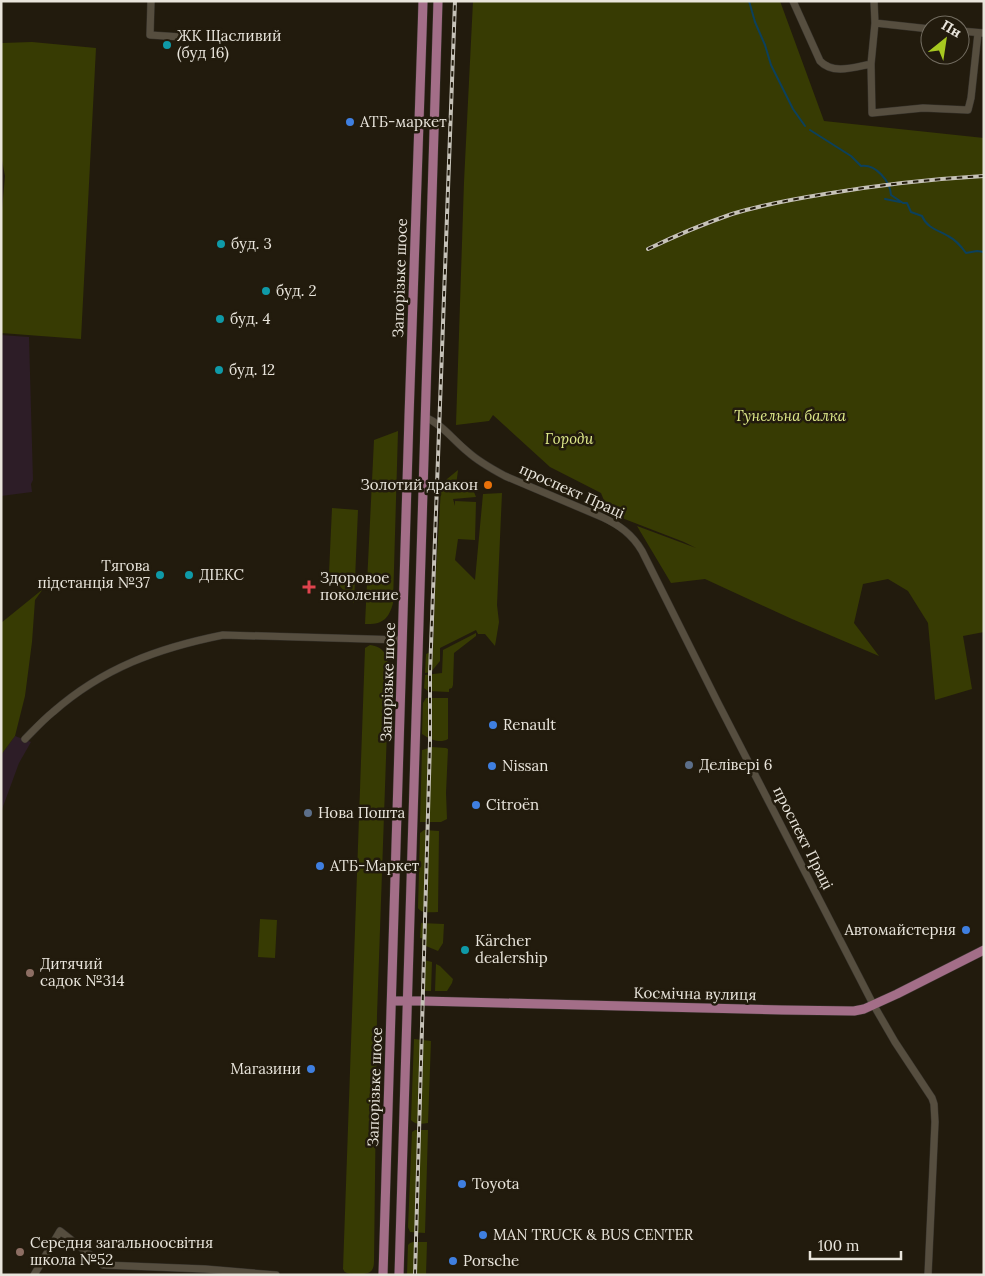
<svg xmlns="http://www.w3.org/2000/svg" width="985" height="1276" viewBox="0 0 985 1276" font-family="Lora,serif">
<style>
.industrial{fill:#2d1d27}
.green{fill:#373b03}
.lines{fill:none;stroke-linecap:round;stroke-linejoin:round}
.stream{stroke:#0c405c;stroke-width:2}
.minor-casing{stroke:#37332c;stroke-width:8}
.major-casing{stroke:#37332c;stroke-width:10}
.minor{stroke:#564e3f;stroke-width:7}
.major{stroke:#a36e88;stroke-width:9}
.rail-casing{stroke:#c6c2b8;stroke-width:4}
.rail{stroke:#221b0d;stroke-width:2;stroke-dasharray:5.5;stroke-linecap:butt}
.culture-dot{fill:#0f9aa8;stroke:#221b0d;stroke-width:2}
.shop-dot{fill:#3f7fe0;stroke:#221b0d;stroke-width:2}
.food-dot{fill:#e8710a;stroke:#221b0d;stroke-width:2}
.health-dot{fill:#e0444e;stroke:#221b0d;stroke-width:2}
.service-dot{fill:#5c6f8a;stroke:#221b0d;stroke-width:2}
.education-dot{fill:#8d6e63;stroke:#221b0d;stroke-width:2}
.labels{text-anchor:middle;stroke-width:5;stroke-linejoin:round;paint-order:stroke}
.poi-label{font-size:15px;fill:#e9e5dc;stroke:#221b0d;text-anchor:start}
.street-label{font-size:15px;fill:#e9e5dc;stroke:#221b0d}
.park-label{font-size:15px;font-style:italic;fill:#e0eb8b;stroke:#221b0d}
</style>
<rect width="100%" height="100%" fill="#221b0d"/>
<path class="industrial" d="M1,335L29,337L33,480L31,484L32,492L1,496Z
M15,736L31,742L19,763L1,812V755Z"/>
<path class="green" d="M473,1H780L824,121L984,138V632L963,636L972,689L935,700L928,623L908,591L888,579L863,584L854,623L879,656L792,619L705,579L671,583L637,526L696,548L684,542L609,513L601,493L550,467L493,415L489,421L456,425L464,182Z
M32,42L96,48L81,339L1,333V221L5,176L1,155L2,43Z
M398,431L393,603C389,619 382,625 365,624L374,440Z
M458,470L456,486L470,482L476,497L453,499L455,506V501L476,502L475,540L458,539L455,560L475,580L483,494L502,493L497,605L499,622L495,646L485,634H478L476,630L440,648V661L431,672L425,673L426,654L433,651L435,589L441,488L447,479Z
M332,508L358,510L354,603L329,573Z
M43,589L35,600L32,642L25,696L15,736L1,755V623Z
M476,633V636L454,653L453,685L452,688L449,689V692L428,691L424,688L425,675L442,673L443,650Z
M370,645C386,647 388,658 389,673L377,1015L374,1261C374,1266 373,1270 370,1272C366,1275 349,1275 345,1272C344,1272 344,1270 343,1269L365,648Z
M426,698H448V739C440,744 429,739 422,734L423,703Z
M432,747L446,748L448,749L446,793L447,819L441,822H420L422,750Z
M424,830L439,831L438,912C431,912 422,914 418,908L420,833Z
M260,919L277,920L275,958L258,957Z
M421,923L444,924L443,943L438,951L426,946H422V938H420Z
M424,960L432,962L431,991H425L423,989Z
M436,964L440,966L453,979L452,983L447,991H435Z
M414,1039L431,1041L428,1123C422,1124 415,1125 411,1120Z
M415,1130H428L425,1233L410,1232L408,1227L412,1132Z
M413,1242H427L426,1275H407L408,1245L410,1243Z"/>
<g class="lines">
<path class="stream" d="M749,1L755,22L765,45L771,65L793,109L805,126
M810,130L851,156L861,166C876,164 890,181 891,195L903,203H907L911,212L922,216C927,228 938,230 948,236C956,240 961,246 966,253L977,251L984,252
M885,199L900,202"/>
<defs>
<path id="minor" d="M151,1L150,35L181,37
M793,1L820,61C833,75 855,67 871,64
M874,1L875,23L871,64L872,113L923,108L968,110L971,98L978,33
M875,23L930,29
M960,31L984,33
M425,417C443,425 453,440 468,452C479,462 492,469 505,476L602,517C619,525 632,534 642,551L718,703L873,1004L895,1042L932,1098L934,1104L935,1122L928,1275
M25,739C34,730 43,720 53,712C103,668 158,648 223,635L403,640
M34,1275L60,1231L103,1265L205,1269L276,1275"/>
<path id="major" d="M392,1001H423L783,1010L854,1011L864,1009L897,994L984,950
M383,1275C392,989 400,703 409,417C413,279 419,140 423,1
M399,1275L438,1"/>
</defs>
<use href="#minor" class="minor-casing"/>
<use href="#major" class="major-casing"/>
<use href="#minor" class="minor"/>
<use href="#major" class="major"/>
<defs>
<path id="rail" d="M648,249C675,236 703,224 732,214C762,205 794,199 825,194C878,185 931,179 984,176
M415,1275L430,742V673L455,1"/>
</defs>
<use href="#rail" class="rail-casing"/>
<use href="#rail" class="rail"/>
</g>
<g class="culture-dot">
<circle cx="167" cy="45" r="5"/>
<circle cx="221" cy="244" r="5"/>
<circle cx="266" cy="291" r="5"/>
<circle cx="220" cy="319" r="5"/>
<circle cx="219" cy="370" r="5"/>
<circle cx="160" cy="575" r="5"/>
<circle cx="189" cy="575" r="5"/>
<circle cx="465" cy="950" r="5"/>
</g>
<g class="shop-dot">
<circle cx="350" cy="122" r="5"/>
<circle cx="493" cy="725" r="5"/>
<circle cx="492" cy="766" r="5"/>
<circle cx="476" cy="805" r="5"/>
<circle cx="320" cy="866" r="5"/>
<circle cx="966" cy="930" r="5"/>
<circle cx="311" cy="1069" r="5"/>
<circle cx="462" cy="1184" r="5"/>
<circle cx="483" cy="1235" r="5"/>
<circle cx="453" cy="1261" r="5"/>
</g>
<circle class="food-dot" cx="488" cy="485" r="5"/>
<path class="health-dot" d="M306.5 579.5h5v5h5v5h-5v5h-5v-5h-5v-5h5z"/>
<g class="service-dot">
<circle cx="689" cy="765" r="5"/>
<circle cx="308" cy="813" r="5"/>
</g>
<g class="education-dot">
<circle cx="30" cy="973" r="5"/>
<circle cx="20" cy="1252" r="5"/>
</g>
<g class="labels">
<g class="poi-label">
<text x="177" y="41">ЖК Щасливий<tspan x="177" dy="17">(буд 16)</tspan></text>
<text x="360" y="127">АТБ-маркет</text>
<text x="231" y="249">буд. 3</text>
<text x="276" y="296">буд. 2</text>
<text x="230" y="324">буд. 4</text>
<text x="229" y="375">буд. 12</text>
<text x="478" y="490" text-anchor="end">Золотий дракон</text>
<text x="150" y="571" text-anchor="end">Тягова<tspan x="150" dy="17">пiдстанцiя №37</tspan></text>
<text x="199" y="580">ДІЕКС</text>
<text x="320" y="583">Здоровое<tspan x="320" dy="17">поколение</tspan></text>
<text x="503" y="730">Renault</text>
<text x="699" y="770">Делівері 6</text>
<text x="502" y="771">Nissan</text>
<text x="486" y="810">Citroën</text>
<text x="318" y="818">Нова Пошта</text>
<text x="330" y="871">АТБ-Маркет</text>
<text x="956" y="935" text-anchor="end">Автомайстерня</text>
<text x="475" y="946">Kärcher<tspan x="475" dy="17">dealership</tspan></text>
<text x="40" y="969">Дитячий<tspan x="40" dy="17">садок №314</tspan></text>
<text x="301" y="1074" text-anchor="end">Магазини</text>
<text x="472" y="1189">Toyota</text>
<text x="493" y="1240">MAN TRUCK &amp; BUS CENTER</text>
<text x="30" y="1248">Середня загальноосвітня<tspan x="30" dy="17">школа №52</tspan></text>
<text x="463" y="1266">Porsche</text>
</g>
<g class="street-label">
<text transform="translate(400 278) rotate(-88)" y="5">Запорізьке шосе</text>
<text transform="translate(572 491) rotate(24)" y="5">проспект Праці</text>
<text transform="translate(388 682) rotate(-88)" y="5">Запорізьке шосе</text>
<text transform="translate(803 838) rotate(63)" y="5">проспект Праці</text>
<text transform="translate(695 994) rotate(1)" y="5">Космічна вулиця</text>
<text transform="translate(375 1087) rotate(-88)" y="5">Запорізьке шосе</text>
</g>
<g class="park-label">
<text x="790" y="421">Тунельна балка</text>
<text x="569" y="444">Городи</text>
</g>
</g>
<rect width="985" height="1276" fill="none" stroke="#e9e5dc" stroke-width="5"/>
<g transform="translate(945 40) rotate(30)"><circle r="24" fill="#221b0d" stroke="#726c60"/>
<path d="M0-4L9 19L0 12L-9 19Z" fill="#a7c820"/>
<text y="-8" font-size="14" font-weight="bold" text-anchor="middle" fill="#e9e5dc">Пн</text>
</g>
<path d="M810 1251v8h91v-8" fill="none" stroke="#e9e5dc" stroke-width="2.5"/>
<text x="818" y="1251" font-size="15" fill="#e9e5dc" stroke="#221b0d" stroke-width="4" paint-order="stroke">100 m</text>
</svg>
